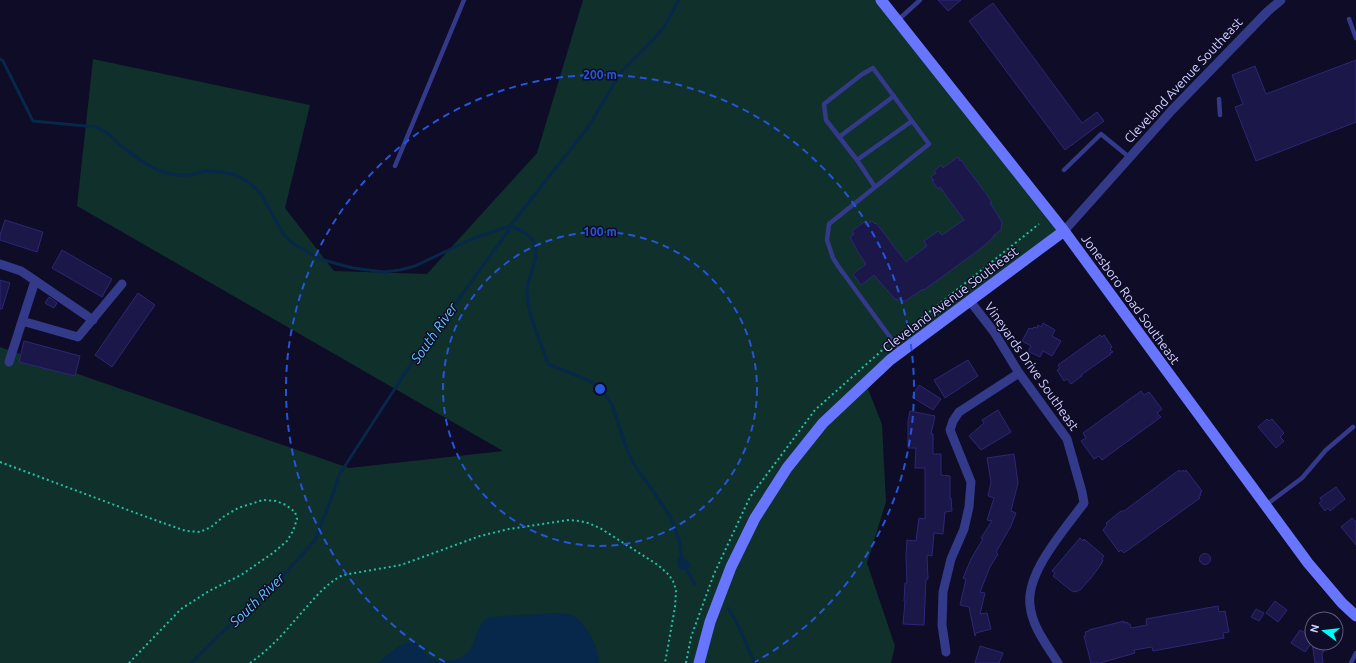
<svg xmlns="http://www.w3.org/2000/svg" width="1356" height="663" viewBox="0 0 1356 663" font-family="Ubuntu,sans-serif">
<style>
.green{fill:#0f302b}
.water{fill:#07284a}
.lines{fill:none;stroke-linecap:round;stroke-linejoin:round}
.stream{stroke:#07284a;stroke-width:3}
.building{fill:#1b1749;stroke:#2d2777}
.path{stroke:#23c1a5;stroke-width:2;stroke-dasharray:2 3;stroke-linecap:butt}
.service{stroke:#333a89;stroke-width:4.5}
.minor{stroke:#333a89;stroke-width:9}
.secondary{stroke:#6876ff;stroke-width:11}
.ring{fill:none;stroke:#2655da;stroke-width:2;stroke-dasharray:7 5}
.labels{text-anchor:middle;stroke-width:3;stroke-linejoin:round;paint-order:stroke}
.street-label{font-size:13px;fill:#d1d2ff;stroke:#0e0c26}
.water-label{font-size:14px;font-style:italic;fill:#5fc8ff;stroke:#0e0c26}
.centre{fill:#2655da;stroke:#0e0c26;stroke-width:2}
.ring-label{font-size:12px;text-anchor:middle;font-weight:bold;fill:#2655da;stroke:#0e0c26;stroke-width:3;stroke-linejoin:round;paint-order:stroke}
</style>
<rect width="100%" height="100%" fill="#0e0c26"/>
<path class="green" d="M583,0H885L1062,226L895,354L868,389L882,424L886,502L867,563L895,646L891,663H0V347L349,468L503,451L77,206L93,59L310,105L285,208L334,271L427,274L537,153Z"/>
<path class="water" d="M681,556L689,562L691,567L682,570L680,569L677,564V558Z
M558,613C562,614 570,614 574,616C587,624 599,648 599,663H378C385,656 406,637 417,644C421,647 423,652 427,655C435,662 454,662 462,657C477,649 474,627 488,617Z"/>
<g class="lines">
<path class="stream" d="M0,59L3,61L33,121L96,127L109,134L120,145L146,164L160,171L175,175H190L205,171L221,172L236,175L250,183L261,194L284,235L295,245L323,260L353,268L384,272L400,270L415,266L472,239L510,226C520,230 532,234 535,246C539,262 527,275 527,291C527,314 541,342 548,364L592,382L603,392L612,405L627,450L634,464L670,516L679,540L682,560
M685,567L695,584
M728,608L736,621L755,663
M191,663L218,636L274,586L315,540L335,489L339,475L407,370L509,230L510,226L589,126L621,72L654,39L664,27L679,0"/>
</g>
<path class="building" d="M938,0H961L948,11Z
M993,3L1082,123L1097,112L1104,121L1065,150L969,21Z
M1356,60V122L1256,161L1235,107L1243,104L1232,75L1255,66L1266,94Z
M958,157L960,161L961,160L992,202L990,203L1002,222L1001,230L993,236L994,237L980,249L924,290L923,289L905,301L895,299L874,275L861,285L853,274L866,264L858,252L850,237L854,234L852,231L864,222L866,225L872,221L875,224L876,223L906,262L927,246L924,241L938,231L942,235L964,220L940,187L938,189L932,181L934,180L931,177L936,173L934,171L941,165L943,168Z
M5,220L43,232L37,252L0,240V235Z
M62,250L112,279L102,297L52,268Z
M0,280L10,283L2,309H0Z
M138,293L155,305L112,367L95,355Z
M49,297L57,303L54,308L45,303Z
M1043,323L1055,330L1052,336L1061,341L1052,356L1043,351L1040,357L1028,351L1031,346L1022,341L1029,328L1032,329L1034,327L1037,328L1038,325L1041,327Z
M1100,335L1102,337L1104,335L1112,347L1110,349L1113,352L1110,353L1111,354L1081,375L1082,376L1071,384L1067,379L1064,381L1057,370L1060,368L1058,365Z
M24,341L80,356L75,376L19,362Z
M968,360L978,376L945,398L934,380Z
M919,385L941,399L933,410L912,397Z
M1141,391L1144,395L1149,392L1162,409L1157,413L1161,417L1102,460L1099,456L1094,459L1081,441L1086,438L1083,433Z
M998,410L1011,432L981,450L969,436L984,423L982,420Z
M910,411L935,416L931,434H933V454H941V475L950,476V498H951L952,511L945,512L943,534L934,533L932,556L927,555L928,579H926L924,625L903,624L905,601H904L905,583H907L906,555L907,540L916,541L919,518L925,519V468H915L916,448H908V421Z
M1267,419L1269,421L1272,419L1284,433L1280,437L1284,441L1276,448L1258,427Z
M1014,454L1018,483L1011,511L1016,513L1011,526L996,552L998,554L990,567L980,592L985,593L980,614L987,613L991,629L976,633L975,636L969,607L960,605L966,579L963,578L971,559L983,539L981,538L992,521L987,520L994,498L988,496L991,482L987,458Z
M1179,470L1180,472L1183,470L1184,472L1186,470L1202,491L1200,493L1201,495L1199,496L1200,498L1124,553L1121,550L1119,552L1103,530L1107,525L1106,523L1121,511H1124Z
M1336,487L1345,499L1330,511L1328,508L1325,511L1319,503L1322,501L1320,498Z
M1352,518L1356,522V545L1341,527Z
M1080,538L1083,541L1084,539L1104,556L1102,559L1103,561L1101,563H1102L1091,578L1080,590H1079L1076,592L1075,591L1073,592L1053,576L1055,573L1052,571Z
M1199.5 559a5.5 5.5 0 1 1 11 0a5.5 5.5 0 1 1-11 0Z
M1275,601L1287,610L1278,622L1266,613Z
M1218,606L1219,612L1225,611L1229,632L1223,633L1224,638L1153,651L1152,647L1134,650L1135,653L1132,654L1100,663H1091L1084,636L1086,635L1085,632L1089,631V630L1124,621V623L1127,622L1128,624H1130L1131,628L1147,625L1146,619Z
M1256,609L1264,613L1259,621L1251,617Z
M1300,630L1312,636V642L1305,652L1291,643Z
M1312,643L1324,651L1322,654L1323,663H1315Z
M980,646L1003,653L999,663H975Z"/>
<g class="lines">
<path class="path" d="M898,337L1039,224
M0,462L152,519L186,531L200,532L211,527L223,517L238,508L263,500L276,501L286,505L295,512L297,519L293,531L287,541L273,553L241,575L209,591L181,609L129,663
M250,663C267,651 282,636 295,620C310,604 323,585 343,575L401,565L480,536L509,529L569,520L580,521L588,523L600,528L658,565L669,575L674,583L676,591L675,607L665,663
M686,663L691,637L714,574L750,497L815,410L888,345"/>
<path class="service" d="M1349,19L1356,38
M897,21L920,0
M1219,99L1220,115
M839,137L894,96
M857,160L912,121
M395,166L464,0
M1064,170L1101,134L1129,157
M875,187L857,160L826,120L824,104L861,75L873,68L929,144L829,224L827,240L833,258L838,266L901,352
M1266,505L1302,478L1326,450L1353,427
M1351,663L1356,653"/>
<path class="minor" d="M1064,231L1172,110L1267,12L1281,0
M0,264L21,271L93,320
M970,301L994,332L1019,373L1067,439L1082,492L1084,503C1065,529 1026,572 1030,605C1032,627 1047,645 1058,663
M22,321L78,337L122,284
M9,362L35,281
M946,652L942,625L943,592L951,559L964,529L969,507L971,482L950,430L953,421L959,412L1019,373"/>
<path class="secondary" d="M881,0L1064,231L1308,563L1342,603L1356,616
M699,663L710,622L731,567L755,518L787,468L823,423L890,360L1064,231"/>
</g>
<g class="ring">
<circle cx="600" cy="389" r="157"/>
<path d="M445 662A314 314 0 1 1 755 662"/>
</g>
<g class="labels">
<g class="street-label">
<text transform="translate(1183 80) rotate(-47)" y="5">Cleveland Avenue Southeast</text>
<text transform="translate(950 299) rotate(-37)" y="5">Cleveland Avenue Southeast</text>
<text transform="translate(1131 299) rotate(54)" y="5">Jonesboro Road Southeast</text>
<text transform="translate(1032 366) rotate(55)" y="5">Vineyards Drive Southeast</text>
</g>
<g class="water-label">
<text transform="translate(434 333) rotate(-55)" y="5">South River</text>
<text transform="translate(257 600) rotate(-44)" y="5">South River</text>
</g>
</g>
<circle cx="600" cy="389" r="6" class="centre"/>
<g class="ring-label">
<text x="600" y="79">200 m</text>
<text x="600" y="236">100 m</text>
</g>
<g transform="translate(1324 631) rotate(285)"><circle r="19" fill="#0e0c26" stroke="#5c5b7d"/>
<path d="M0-3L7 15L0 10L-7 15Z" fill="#00fcf8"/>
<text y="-6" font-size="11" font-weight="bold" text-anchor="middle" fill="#d1d2ff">N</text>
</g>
</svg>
